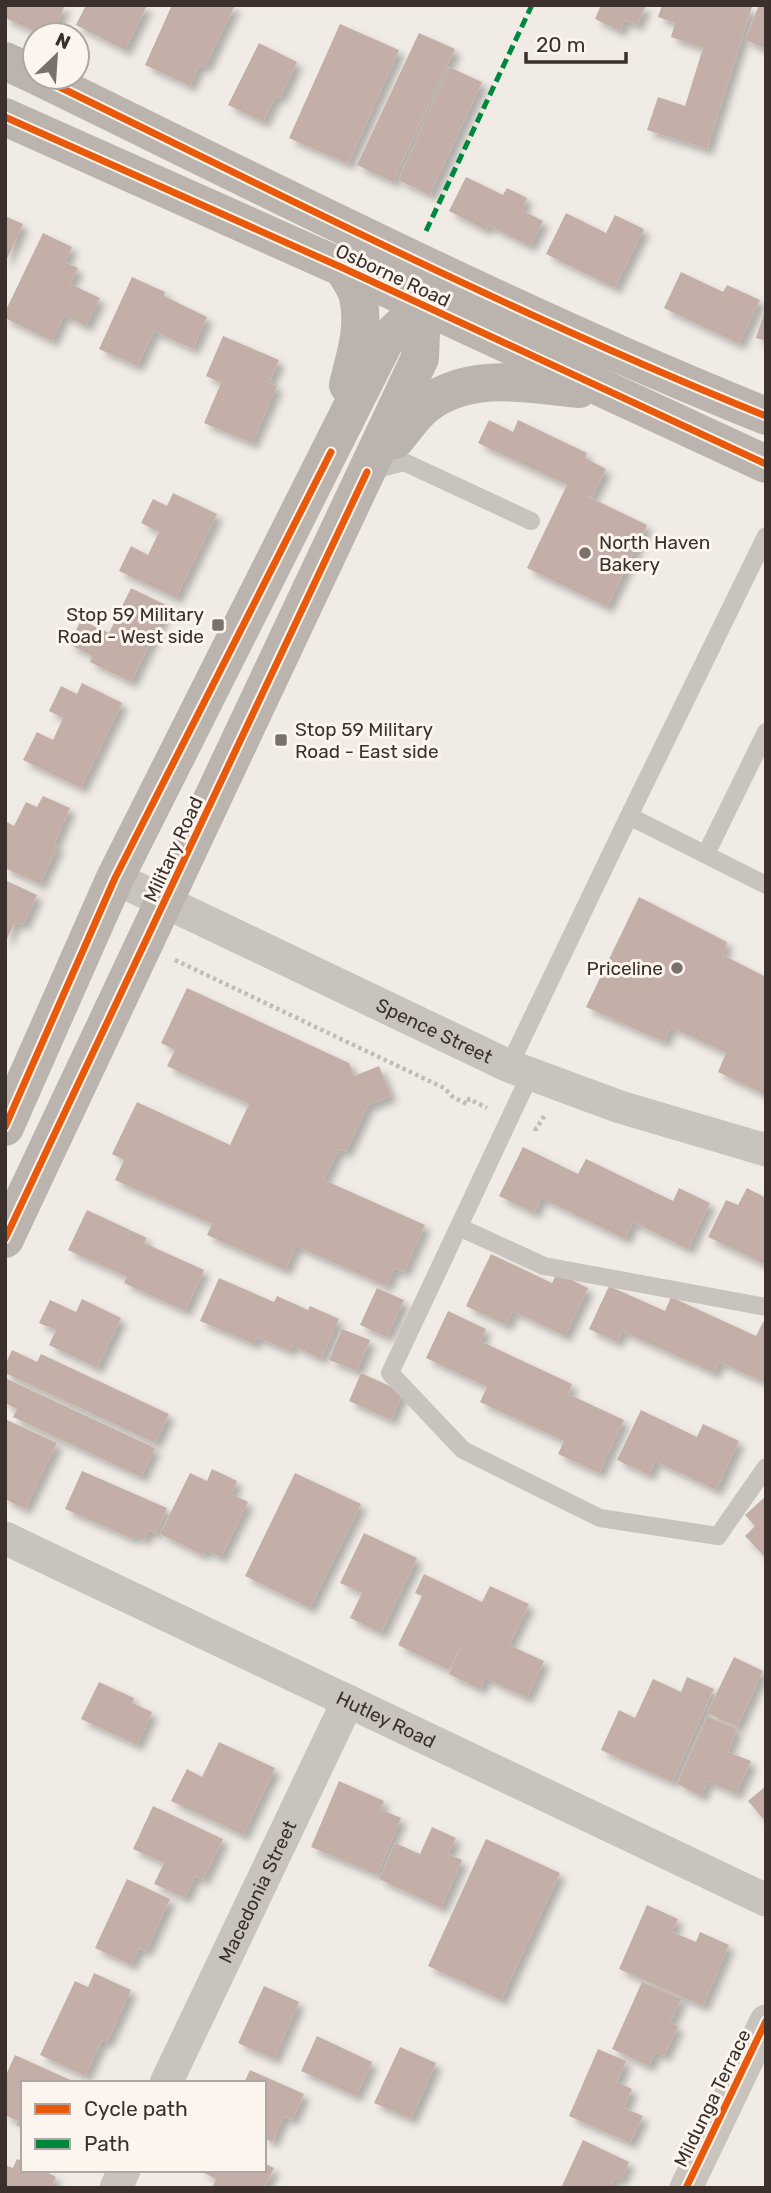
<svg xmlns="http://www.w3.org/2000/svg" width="771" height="2193" viewBox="0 0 771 2193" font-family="Rubik,sans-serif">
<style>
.building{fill:#c3afa7;filter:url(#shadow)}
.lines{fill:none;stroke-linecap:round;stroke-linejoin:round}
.path{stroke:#c2bbb6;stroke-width:4.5;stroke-dasharray:3.5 3.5;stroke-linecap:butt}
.lane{stroke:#c9c3be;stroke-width:18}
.street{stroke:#c9c3be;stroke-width:33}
.secondary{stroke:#bab3ae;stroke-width:38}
.quiet{stroke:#00873e;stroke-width:5;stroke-dasharray:10 5;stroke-linecap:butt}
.cycleway-casing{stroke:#fbf5ee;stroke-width:11}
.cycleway{stroke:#e8590c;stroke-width:7}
.poi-dot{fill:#7a716c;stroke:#fbf5ee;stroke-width:2.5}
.labels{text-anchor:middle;stroke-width:6;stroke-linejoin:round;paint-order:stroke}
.street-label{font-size:19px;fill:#3b302b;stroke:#fbf5ee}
.poi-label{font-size:19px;fill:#3b302b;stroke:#fbf5ee;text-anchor:start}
</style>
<defs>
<filter id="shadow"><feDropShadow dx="6" dy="6" stdDeviation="3.5" flood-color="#0004"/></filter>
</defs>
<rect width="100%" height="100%" fill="#f0ebe5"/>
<path class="building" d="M5,5H65L52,35H43L5,18Z
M86,5H147L125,50L76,25Z
M172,5H235L205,67L199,65L190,86L145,65Z
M601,5H646L637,25L625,20L620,31L595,19Z
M662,5L752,7L707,149L647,130L658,97L685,106L703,48L671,37L675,23L658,17Z
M759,5L766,8V49L745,40Z
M340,24L399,50L348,164L289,138Z
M419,33L455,49L393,182L357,165Z
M259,43L297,62L280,98L276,96L263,122L228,105Z
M449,67L482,82L430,195L398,180Z
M466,177L503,195L507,188L527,198L522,210L543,221L530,246L488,225L486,230L449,211Z
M566,213L606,233L615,215L644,229L615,288L546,254Z
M5,216L23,224L5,263Z
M43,233L72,247L65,262L78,268L70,284L100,298L86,326L64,315L52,341L5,318V312Z
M681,272L723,292L727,285L760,300L739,344L664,308Z
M132,277L165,292L164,296L207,317L193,349L154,331L137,366L99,349Z
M765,310H766V341L756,338Z
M223,336L279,360L269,383L277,386L252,443L204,423L221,383L206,376Z
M489,420L513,432L518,420L587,453L585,458L606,469L592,497L583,494L647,525L607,607L527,568L567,485L478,443Z
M173,493L217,514L176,598L119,571L131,546L148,555L159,532L141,523L153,499L167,506Z
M131,588L168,606L131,682L90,662L92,656L69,644L81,620L109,633Z
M82,683L122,703L81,788L23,760L37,732L53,740L63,718L49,711L61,686L77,694Z
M43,796L70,808L54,844L58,846L40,884L5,868V821L14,826L26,802L37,807Z
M5,880L37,895L23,925L15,922L5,943Z
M639,897L727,942L723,955L766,977V1095L718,1072L726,1053L671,1027L664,1042L586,1007Z
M187,988L349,1063L354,1076L379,1066L391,1096L368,1105L346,1152L339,1149L324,1180L425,1225L404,1272L395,1268L386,1286L296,1246L285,1270L207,1235L212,1224L115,1180L124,1160L112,1154L137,1102L230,1145L249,1104L167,1066L175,1050L161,1043Z
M523,1147L578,1174L586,1159L673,1201L679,1188L710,1203L688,1249L633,1222L625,1239L541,1198L534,1213L499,1196Z
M747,1188L766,1198V1265L708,1237L726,1200L738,1205Z
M87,1210L147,1238L144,1243L204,1270L185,1311L124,1283L127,1277L68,1250Z
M491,1254L552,1283L557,1273L588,1288L565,1336L513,1311L506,1325L466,1306Z
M219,1278L274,1302L277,1296L308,1310L310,1306L339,1319L321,1359L292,1345L289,1351L257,1337L254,1344L200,1321Z
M609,1286L665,1311L671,1297L756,1336L763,1322L766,1323V1383L719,1362L714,1373L622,1331L617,1342L589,1329Z
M377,1288L404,1300L387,1337L360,1325Z
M82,1299L121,1318L97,1368L49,1345L56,1330L39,1323L50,1300L76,1312Z
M448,1311L486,1329L480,1341L572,1384L568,1394L624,1420L599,1473L558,1454L564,1441L480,1402L487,1387L426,1358Z
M342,1329L370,1340L357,1371L329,1360Z
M12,1350L37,1362L41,1354L169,1414L155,1443L5,1373V1365Z
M361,1373L403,1392L391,1420L349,1401Z
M5,1378L155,1448L141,1477L13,1417L17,1409L5,1403Z
M641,1410L697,1437L703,1424L739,1441L716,1490L655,1461L649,1475L617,1460Z
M5,1419L57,1443L25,1509L5,1499Z
M212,1469L237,1481L231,1494L248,1502L221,1557L205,1550L203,1555L160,1534L190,1473L207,1481Z
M82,1471L167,1508L156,1534L149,1530L144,1540L135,1535L133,1539L65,1509Z
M295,1473L361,1504L310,1608L245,1576Z
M766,1496V1558L745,1536L755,1526L745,1515Z
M364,1533L417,1558L381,1633L350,1618L362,1593L340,1583Z
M424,1574L482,1602L490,1586L529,1604L509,1645L544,1661L527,1698L485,1678L480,1689L449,1674L464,1640L449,1670L398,1645L422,1596L415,1593Z
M734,1657L763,1671L737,1727L707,1713Z
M687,1677L714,1689L672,1782L601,1750L619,1710L635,1718L653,1679L681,1692Z
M99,1682L134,1698L132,1703L152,1712L137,1745L81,1719Z
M707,1716L737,1729L728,1752L751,1761L736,1794L708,1781L701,1796L677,1784Z
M219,1742L275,1768L243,1835L171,1801L187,1769L202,1777Z
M339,1781L384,1801L380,1809L401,1818L377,1875L311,1847Z
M766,1786V1822L748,1801Z
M153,1806L223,1839L203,1880L195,1876L185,1898L154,1884L164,1863L133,1849Z
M432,1827L456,1838L448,1854L462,1860L441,1908L379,1879L395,1843L420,1854Z
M486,1839L560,1873L501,2000L428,1966Z
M127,1879L170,1899L146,1951L139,1948L131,1965L95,1948Z
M647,1905L678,1919L672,1932L696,1942L700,1932L729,1945L703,2006L619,1969Z
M94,1973L131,1990L107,2042L102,2040L85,2076L40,2055L75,1981L88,1987Z
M642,1982L681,1999L670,2023L678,2026L664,2056L655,2052L649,2066L612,2049Z
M264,1986L299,2002L274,2059L238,2043Z
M317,2036L372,2062L356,2096L301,2071Z
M400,2047L436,2063L411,2119L374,2103Z
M598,2049L626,2061L617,2082L632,2089L624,2108L643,2116L630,2143L569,2116Z
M15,2055L77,2083H23V2128L16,2125L18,2121L5,2115V2077Z
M250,2070L304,2094L292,2120L284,2116L272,2142L264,2138V2083H244Z
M583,2140L629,2162L621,2180L615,2178L610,2188H561Z
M17,2159L23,2161V2170H42L56,2177L51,2188H5V2165L13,2168Z
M264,2163L274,2168L264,2188H212L216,2179L198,2170H264Z"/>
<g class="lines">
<path class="path" d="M175,960L444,1088L453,1097L467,1104L469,1099L487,1108
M534,1128L536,1129L545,1115"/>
<path class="lane" d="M370,471L404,462L531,521
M629,816L766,536
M706,854L766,732
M509,1066L629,816L766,885
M531,1073L390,1373L463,1450L600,1518L718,1536L766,1467
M459,1227L544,1266L766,1307"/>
<g class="street">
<path id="s1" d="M115,878L509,1066L620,1107L766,1150"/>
<path id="s2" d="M5,1538L766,1900"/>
<path id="s3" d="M166,2083L348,1701"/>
<path d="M116,2188L124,2170"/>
<path d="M686,2188L766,2021"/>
</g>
<path class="secondary" d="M5,61L35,75
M39,77C279,194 518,316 766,416
M5,117L343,268L766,464
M343,268C348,277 356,287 358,297C365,326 355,357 348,385
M395,440C405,428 415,413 427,404C472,371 528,384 579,389
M5,1127L115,878L385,341L422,306
M5,1239L420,358L422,306"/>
<path class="quiet" d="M426,231L532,5"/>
<defs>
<path id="cycleway" d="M39,77C279,194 518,316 766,416
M5,117L343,268L766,464
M5,1127L115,878L331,452
M5,1239L367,472
M686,2188L766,2021"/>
</defs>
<use href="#cycleway" class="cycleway-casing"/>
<use href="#cycleway" class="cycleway"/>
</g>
<g class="poi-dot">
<circle cx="585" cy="553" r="7"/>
<rect x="211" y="618" width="14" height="14" rx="3.5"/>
<rect x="274" y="733" width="14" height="14" rx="3.5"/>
<circle cx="677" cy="968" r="7"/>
</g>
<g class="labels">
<g class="street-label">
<text transform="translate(393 275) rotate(25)" y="7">Osborne Road</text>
<text transform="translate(173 849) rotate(-65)" y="7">Military Road</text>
<text dy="7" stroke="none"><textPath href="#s1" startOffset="354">Spence Street</textPath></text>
<text dy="7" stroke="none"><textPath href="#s2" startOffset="422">Hutley Road</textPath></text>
<text dy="7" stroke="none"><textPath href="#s3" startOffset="212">Macedonia Street</textPath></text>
<text transform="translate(712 2098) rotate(-64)" y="7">Mildunga Terrace</text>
</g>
<g class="poi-label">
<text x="599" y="549">North Haven<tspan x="599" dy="22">Bakery</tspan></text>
<text x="204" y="621" text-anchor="end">Stop 59 Military<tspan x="204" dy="22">Road - West side</tspan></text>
<text x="295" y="736">Stop 59 Military<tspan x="295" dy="22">Road - East side</tspan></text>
<text x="663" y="975" text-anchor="end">Priceline</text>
</g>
</g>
<rect width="771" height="2193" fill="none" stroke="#3b302b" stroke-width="14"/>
<rect x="21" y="2081" width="245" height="91" fill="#fbf5ee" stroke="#aea6a0" stroke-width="2"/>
<rect x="35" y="2104" width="35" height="10" fill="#e8590c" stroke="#aea6a0" stroke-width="2"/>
<text x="84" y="2116" font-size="21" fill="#3b302b">Cycle path</text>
<rect x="35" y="2139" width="35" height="10" fill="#00873e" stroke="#aea6a0" stroke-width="2"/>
<text x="84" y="2151" font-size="21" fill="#3b302b">Path</text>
<g transform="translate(56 56) rotate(25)"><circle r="33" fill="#fbf5ee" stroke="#aea6a0" stroke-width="2"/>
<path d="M0-5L12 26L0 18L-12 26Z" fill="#7a716c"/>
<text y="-10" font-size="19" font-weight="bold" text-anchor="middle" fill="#3b302b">N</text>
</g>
<path d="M526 52v10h100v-10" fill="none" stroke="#3b302b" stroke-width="3.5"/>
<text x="536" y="52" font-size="21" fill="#3b302b" stroke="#fbf5ee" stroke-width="5" paint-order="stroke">20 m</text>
</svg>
